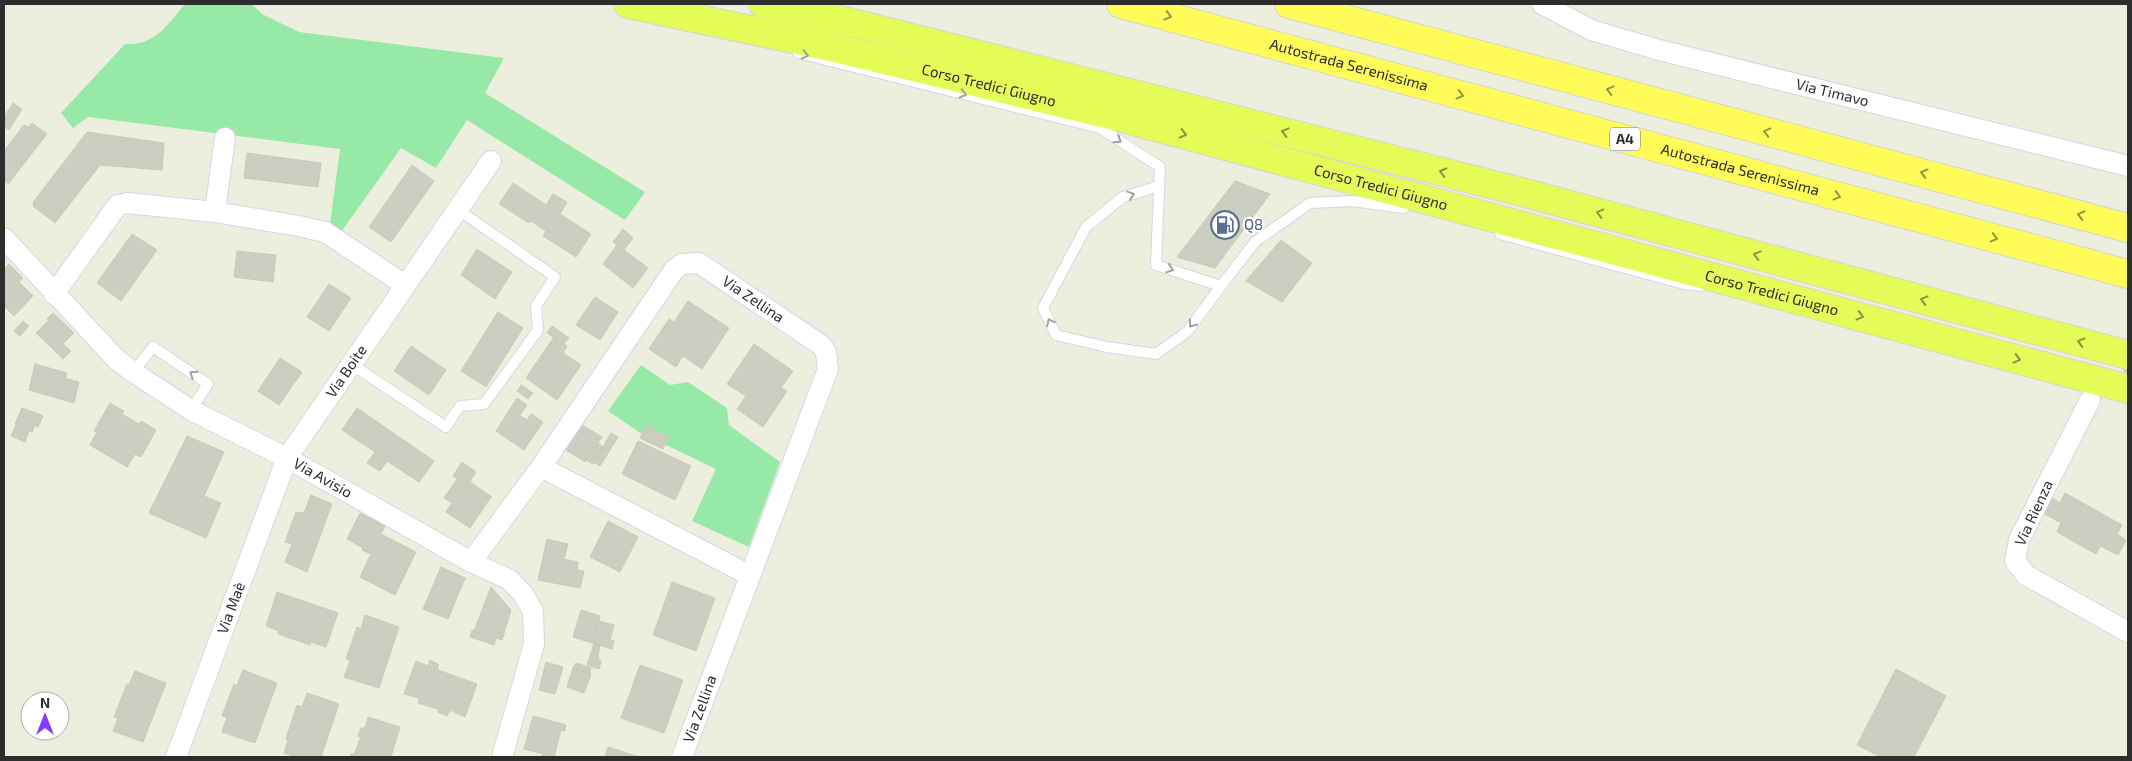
<svg xmlns="http://www.w3.org/2000/svg" width="2132" height="761" viewBox="0 0 2132 761" font-family="'Exo 2',sans-serif">
<style>
.green{fill:#97e9a7}
.building{fill:#cbcec0;stroke:#c7cbb7}
.lines{fill:none;stroke-linecap:round;stroke-linejoin:round}
.minor-tunnel{stroke:#c7c8bb;stroke-width:20;stroke-dasharray:20 10;stroke-linecap:butt}
.service-casing{stroke:#dad3e6;stroke-width:12}
.minor-casing{stroke:#dad3e6;stroke-width:22}
.trunk-casing{stroke:#d5d5d5;stroke-width:30}
.motorway-casing{stroke:#d5d5d5;stroke-width:30}
.service{stroke:#fff;stroke-width:10}
.minor{stroke:#fff;stroke-width:20}
.trunk{stroke:#e4fb58;stroke-width:28}
.motorway{stroke:#fffb59;stroke-width:28}
.oneway{stroke:#969443}
.oneway2{stroke:#a0a0a0}
.oneway3{stroke:#889442}
.labels{text-anchor:middle;stroke-width:4.5;stroke-linejoin:round;paint-order:stroke}
.shield{fill:#fff;stroke:#6c6c6c;stroke-width:1}
.shield-label{font-size:14px;font-weight:bold;fill:#2d2d2d}
.street-label{font-size:15px;fill:#2d2d2d;stroke:#fff}
.service-label{font-size:15px;fill:#4e5e75;stroke:#fff;text-anchor:start}
</style>
<rect width="100%" height="100%" fill="#edefde"/>
<path class="green" d="M185,4H252L262,14L299,32L504,58L485,93L645,192L625,220L467,120L436,168L401,148L341,232L330,224L340,149L88,117L73,128L61,113L125,44C155,46 167,25 185,4Z
M641,365L670,385L688,382L727,408L729,425L780,462L749,547L692,521L716,469L639,432L608,411Z"/>
<path class="building" d="M13,103L22,109L9,130L4,126V117Z
M32,123L47,134L8,184L4,180V151L24,125L29,127Z
M87,132L164,143L162,170L100,165L55,223L33,206L34,201Z
M247,153L321,163L318,187L244,178Z
M412,165L434,181L391,242L369,227Z
M1235,181L1270,194L1215,268L1177,257Z
M513,183L546,205L553,194L567,202L560,214L591,234L576,257L543,236L546,231L531,221L529,223L499,204Z
M623,229L633,238L624,250L613,242Z
M132,234L157,250L121,301L97,283Z
M1281,240L1312,263L1282,302L1246,281Z
M617,245L648,268L633,288L603,264Z
M477,249L512,272L495,299L461,275Z
M237,251L276,255L273,282L234,277Z
M9,264L23,278L19,282L33,296L14,316L4,306L5,296L4,269Z
M329,284L351,298L329,331L307,317Z
M595,297L618,312L600,340L576,325Z
M688,301L729,328L702,369L683,356L676,367L649,349L669,319L674,322Z
M498,312L523,328L486,387L461,371Z
M53,313L74,333L55,351L36,333L49,320L47,319Z
M23,321L29,326L20,336L14,331Z
M552,326L569,338L564,344L547,333Z
M554,337L567,346L563,353L581,365L557,400L526,378Z
M63,344L71,351L63,359L55,351Z
M754,344L793,371L781,388L787,391L763,427L737,409L746,396L727,384Z
M411,346L446,370L429,395L394,371Z
M280,358L302,372L279,405L258,391Z
M35,364L67,373L65,378L79,382L74,403L29,390Z
M521,385L533,393L528,399L517,391Z
M517,398L527,405L520,415L510,409Z
M110,403L124,411L122,414L139,424L141,421L156,430L141,457L135,454L127,467L90,445L97,432L94,431Z
M22,408L39,414L32,432L15,424Z
M357,408L434,461L419,482L387,461L380,471L367,463L375,452L342,430Z
M510,409L527,420L531,414L543,422L524,450L496,431Z
M39,414L43,416L38,427L34,425Z
M16,425L29,430L25,442L11,436Z
M582,425L602,437L585,462L566,450Z
M646,426L654,430L648,442L640,438Z
M654,430L669,437L663,449L648,442Z
M611,433L618,437L600,466L594,462Z
M187,436L224,452L204,496L221,503L206,538L149,513Z
M638,441L691,466L675,500L622,474Z
M598,443L603,447L593,464L586,460Z
M462,462L476,472L470,482L492,497L489,500L453,476Z
M457,479L489,500L470,528L446,512L452,503L444,498Z
M2065,493L2122,525L2117,534L2126,540L2118,555L2100,546L2096,554L2057,532L2061,523L2043,513L2052,498L2060,503Z
M311,495L332,504L307,572L285,562L292,544L285,542L296,512L304,513Z
M360,513L385,526L381,534L416,552L395,595L360,577L371,554L362,550L363,548L347,539Z
M608,521L638,537L620,572L590,557Z
M547,539L568,544L564,559L578,562L577,570L584,571L580,588L538,580Z
M441,567L465,578L448,619L423,609Z
M672,582L715,598L696,651L653,635Z
M491,587L511,610L502,640L474,631Z
M277,592L338,613L326,647L311,642L310,645L278,634L279,631L266,626Z
M581,610L600,616L592,643L573,637Z
M365,615L399,627L379,688L344,677L350,661L346,659L357,627L361,629Z
M599,621L614,625L610,640L614,641L612,649L592,643Z
M472,630L496,638L494,645L470,637Z
M594,643L600,646L598,654L599,660L601,661L599,669L587,665Z
M430,660L438,664V670L477,684L465,717L450,710L447,716L438,712V709L418,703L419,698L404,694L416,661L428,666Z
M546,662L563,667L555,694L539,690Z
M576,663L591,668L590,673L573,668Z
M640,665L683,680L664,733L621,718Z
M573,668L591,674L584,693L567,687Z
M1896,669L1946,696L1914,757H1881L1857,745Z
M243,670L277,683L255,743L222,732L227,717L222,716L234,684L237,686Z
M135,671L166,683L143,742L113,731L118,718L114,717L127,684L129,685Z
M307,693L339,704L321,757H296L284,753L288,740L286,739L297,705L302,707Z
M533,716L566,725L565,731L561,730L554,757H542L543,754L524,749Z
M368,717L400,727L391,757H350L351,754H354L361,737L358,736L361,728H365Z
M608,747L639,757H605Z"/>
<g class="lines">
<path class="minor-tunnel" d="M2101,390L2128,368"/>
<defs>
<path id="service" d="M798,53L1100,128L1160,167L1156,265L1221,286L1255,242L1310,203L1352,201L1404,208
M1159,186L1123,197L1086,227L1043,308L1056,335L1107,347L1156,354L1187,332L1221,286
M1500,234L1684,284L1701,286
M351,364L446,427L460,406L484,404L538,330L536,306L555,277L457,209
M133,372L153,347L208,384L191,410"/>
<g id="minor">
<path id="s1" d="M1542,4L1591,30L1659,50L2128,166"/>
<path d="M215,212L225,138"/>
<path id="s2" d="M4,238L116,359L133,372L191,410L287,458L471,562L510,580L523,594L533,611L534,644L502,757"/>
<path d="M54,294L112,213L118,205L127,203L215,212L299,226L325,232L405,285"/>
<path d="M2090,400L2019,540L2015,561L2026,575L2128,632"/>
<path d="M541,467L749,575"/>
<path id="s3" d="M471,562L541,467L674,270L682,264L699,263L821,345L826,352L828,369L682,757"/>
<path id="s4" d="M176,757L287,458L491,161"/>
</g>
<g id="trunk">
<path id="s5" d="M628,4L831,47L1126,119L2128,389"/>
<path d="M763,4L853,23L1518,191L2128,355"/>
</g>
<g id="motorway">
<path id="s6" d="M1121,4L2128,274"/>
<path d="M1289,4L2128,228"/>
</g>
</defs>
<use href="#service" class="service-casing"/>
<use href="#minor" class="minor-casing"/>
<use href="#trunk" class="trunk-casing"/>
<use href="#motorway" class="motorway-casing"/>
<use href="#service" class="service"/>
<use href="#minor" class="minor"/>
<use href="#trunk" class="trunk"/>
<use href="#motorway" class="motorway"/>
</g>
<defs><path id="oneway-chevron" d="M-2-3.5L2.5 0L-2 3.5" fill="none" stroke-width="1.6" stroke-linecap="round" stroke-linejoin="round" transform="scale(1.25)"/></defs>
<g class="oneway">
<use href="#oneway-chevron" transform="translate(1168 16) rotate(15)"/>
<use href="#oneway-chevron" transform="translate(1610 90) rotate(-165)"/>
<use href="#oneway-chevron" transform="translate(1460 95) rotate(15)"/>
<use href="#oneway-chevron" transform="translate(1767 132) rotate(-165)"/>
<use href="#oneway-chevron" transform="translate(1924 173) rotate(-165)"/>
<use href="#oneway-chevron" transform="translate(1837 196) rotate(15)"/>
<use href="#oneway-chevron" transform="translate(2081 215) rotate(-165)"/>
<use href="#oneway-chevron" transform="translate(1994 238) rotate(15)"/>
</g>
<g class="oneway2">
<use href="#oneway-chevron" transform="translate(805 55) rotate(14)"/>
<use href="#oneway-chevron" transform="translate(963 94) rotate(14)"/>
<use href="#oneway-chevron" transform="translate(1118 140) rotate(33)"/>
<use href="#oneway-chevron" transform="translate(1131 195) rotate(-18)"/>
<use href="#oneway-chevron" transform="translate(1170 269) rotate(18)"/>
<use href="#oneway-chevron" transform="translate(1050 322) rotate(-116)"/>
<use href="#oneway-chevron" transform="translate(1192 324) rotate(127)"/>
<use href="#oneway-chevron" transform="translate(193 374) rotate(-145)"/>
</g>
<g class="oneway3">
<use href="#oneway-chevron" transform="translate(1285 132) rotate(-166)"/>
<use href="#oneway-chevron" transform="translate(1183 134) rotate(15)"/>
<use href="#oneway-chevron" transform="translate(1443 172) rotate(-166)"/>
<use href="#oneway-chevron" transform="translate(1600 213) rotate(-165)"/>
<use href="#oneway-chevron" transform="translate(1757 255) rotate(-165)"/>
<use href="#oneway-chevron" transform="translate(1924 300) rotate(-165)"/>
<use href="#oneway-chevron" transform="translate(1860 316) rotate(15)"/>
<use href="#oneway-chevron" transform="translate(2081 342) rotate(-165)"/>
<use href="#oneway-chevron" transform="translate(2017 359) rotate(15)"/>
</g>
<defs>
<symbol id="fuel-ring" viewBox="-11 -11 22 22"><circle r="9.5" fill="#fff" stroke="#5c6f8a" stroke-width="1.5"/><path d="M-5.5-6h7V0h2V4h1.3V-2.5L3-4.5l.8-.8L6-3V5H2.5V1h-1V6h-7ZM-4.2-4.7v3.2H.2V-4.7Z" fill="#5c6f8a"/></symbol>
</defs>
<g fill-rule="evenodd">
<use href="#fuel-ring" x="1209" y="209" width="32" height="32"/>
</g>
<g class="labels">
<rect class="shield" x="1610" y="127.5" width="30" height="23" rx="4"/>
<g class="shield-label">
<text x="1625" y="144">A4</text>
</g>
<g class="street-label">
<text dy="5" stroke="none"><textPath href="#s6" startOffset="236">Autostrada Serenissima</textPath></text>
<text dy="5" stroke="none"><textPath href="#s5" startOffset="370">Corso Tredici Giugno</textPath></text>
<text dy="5" stroke="none"><textPath href="#s1" startOffset="305">Via Timavo</textPath></text>
<text dy="5" stroke="none"><textPath href="#s6" startOffset="641">Autostrada Serenissima</textPath></text>
<text dy="5" stroke="none"><textPath href="#s5" startOffset="775">Corso Tredici Giugno</textPath></text>
<text dy="5" stroke="none"><textPath href="#s5" startOffset="1180">Corso Tredici Giugno</textPath></text>
<text dy="5" stroke="none"><textPath href="#s3" startOffset="448">Via Zellina</textPath></text>
<text dy="5" stroke="none"><textPath href="#s4" startOffset="424">Via Boite</textPath></text>
<text dy="5" stroke="none"><textPath href="#s2" startOffset="404">Via Avisio</textPath></text>
<text transform="translate(2034 513) rotate(-65)" y="5">Via Rienza</text>
<text dy="5" stroke="none"><textPath href="#s4" startOffset="159">Via Maè</textPath></text>
<text transform="translate(700 709) rotate(-70)" y="5">Via Zellina</text>
</g>
<g class="service-label">
<text x="1244" y="230">Q8</text>
</g>
</g>
<rect width="2132" height="761" fill="none" stroke="#2d2d2d" stroke-width="10"/>
<g transform="translate(45 716)"><circle r="24" fill="#ffffff" stroke="#ababab"/>
<path d="M0-4L9 19L0 12L-9 19Z" fill="#803bff"/>
<text y="-8" font-size="14" font-weight="bold" text-anchor="middle" fill="#2d2d2d">N</text>
</g>
</svg>
